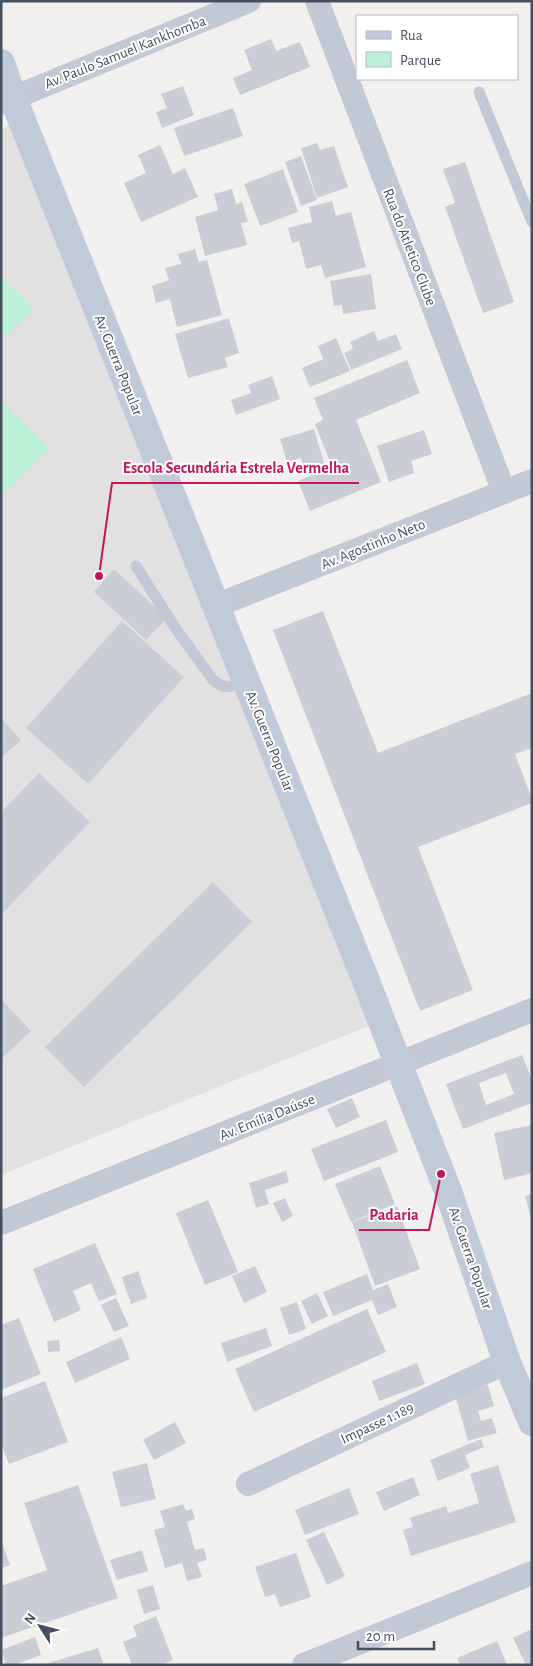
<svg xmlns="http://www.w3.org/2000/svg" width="533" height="1666" viewBox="0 0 533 1666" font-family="'Alegreya Sans',sans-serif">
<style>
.education{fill:#e3e0e1}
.green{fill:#bcf1d7}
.building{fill:#cbcdd5;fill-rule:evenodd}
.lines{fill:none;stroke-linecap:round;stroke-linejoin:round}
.lane{stroke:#c2c9d5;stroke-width:11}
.street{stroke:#c2c9d5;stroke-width:24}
.secondary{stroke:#c1cad9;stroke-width:28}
.labels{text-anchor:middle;stroke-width:4;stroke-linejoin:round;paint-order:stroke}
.street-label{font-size:15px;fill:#46505e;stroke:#fff}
.leader{fill:none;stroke:#c2185b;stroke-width:2}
.callout-dot{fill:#c2185b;stroke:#fff;stroke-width:2}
.callout-label{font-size:16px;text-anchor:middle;font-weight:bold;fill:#c2185b;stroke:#fff;stroke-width:4;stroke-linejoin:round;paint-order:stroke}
</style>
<rect width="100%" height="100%" fill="#f2efef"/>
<path class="education" d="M16,122L376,1023L1,1175V129Z"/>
<path class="green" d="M1,276L34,309L1,341Z
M1,401L49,449L1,496Z"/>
<path class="building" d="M271,39L276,51L300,42L310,67L240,95L233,78L252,70L244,50Z
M183,86L194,115L162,128L156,112L167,108L161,94Z
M233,108L243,136L184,156L174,128Z
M317,143L320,150L334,146L348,187L317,198L301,148Z
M160,145L173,174L185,168L198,197L141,222L124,183L146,173L138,155Z
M301,156L317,200L301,206L285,162Z
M465,162L514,302L483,313L445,207L455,203L443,169Z
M283,169L298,212L260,226L244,184Z
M232,189L236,204L242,202L248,222L241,223L247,245L205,256L195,217L218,210L214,194Z
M332,201L336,216L351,212L366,267L325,278L321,265L306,269L299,241L292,243L288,228L312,222L309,207Z
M195,249L199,262L207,260L222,315L177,327L170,299L156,303L152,286L169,280L165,268L181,264L178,254Z
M371,274L376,309L343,314L342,305L334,306L330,281Z
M229,318L239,353L225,358L228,367L188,378L175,334Z
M374,331L378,341L396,334L402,349L351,370L344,353L353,349L350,342Z
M336,338L350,371L310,387L302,368L323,359L318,346Z
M407,360L420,393L356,420L381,482L310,511L298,481L332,467L315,424L323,420L314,398Z
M272,376L280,399L236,415L231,400L251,393L248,385Z
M314,429L325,466L305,472L301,458L287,462L280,439Z
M424,430L432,454L411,461L414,473L389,482L377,446Z
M114,569L167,618L146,640L94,592Z
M323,611L378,753L532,693V748L515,754L532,799V803L418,847L473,990L420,1011L273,630Z
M122,621L184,677L88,784L26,728Z
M1,718L21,740L1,758Z
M39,773L90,822L1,915V812Z
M213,882L252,922L84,1087L45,1047Z
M1,999L31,1031L1,1059Z
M522,1055L532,1080V1103L463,1129L446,1084ZM506,1073L514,1094L486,1105L479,1083Z
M352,1098L360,1117L336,1128L327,1109Z
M386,1120L398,1152L324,1181L311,1149Z
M532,1125V1173L504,1180L494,1133Z
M380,1166L395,1204L351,1222L335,1184Z
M286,1171L289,1182L265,1190L269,1204L256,1208L249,1183Z
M532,1194V1218H531L525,1196Z
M285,1198L293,1216L282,1222L273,1203Z
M208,1200L238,1272L205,1285L176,1213Z
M397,1206L420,1269L375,1286L352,1222Z
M95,1243L117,1294L99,1301L91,1283L73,1291L81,1310L54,1322L33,1269Z
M255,1266L267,1292L244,1303L232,1276Z
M138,1271L147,1298L131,1304L122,1277Z
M367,1274L373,1290L388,1284L397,1307L378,1315L372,1300L333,1316L323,1292Z
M317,1293L328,1316L312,1324L301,1301Z
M116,1298L129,1326L114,1332L101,1305Z
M297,1302L306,1329L289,1335L280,1308Z
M367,1309L386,1352L254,1412L235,1369Z
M19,1318L41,1374L1,1390V1325Z
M266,1328L272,1346L227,1362L221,1343Z
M121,1337L130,1359L75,1383L66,1362Z
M59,1340L60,1351L48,1352L47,1341Z
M417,1363L425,1384L379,1401L372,1381Z
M45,1381L68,1442L9,1464L1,1443V1398Z
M488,1385L494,1406L478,1411L481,1421L492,1418L497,1433L468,1441L455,1395Z
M175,1422L186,1443L154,1460L143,1440Z
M481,1439L484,1447L465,1455L470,1468L438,1481L430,1460Z
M147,1463L156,1499L121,1507L112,1472Z
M498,1465L516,1522L411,1556L403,1530L413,1527L410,1518L446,1506L448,1513L479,1503L470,1474Z
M413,1477L420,1495L384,1511L376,1492Z
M78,1485L118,1598L1,1638V1586L47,1570L24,1503Z
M349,1488L359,1514L305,1535L295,1510Z
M183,1504L186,1511L192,1509L195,1519L187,1522L195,1550L204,1548L207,1560L197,1563L202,1577L187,1581L182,1563L165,1568L154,1530L165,1527L160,1511Z
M324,1532L345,1576L327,1585L306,1540Z
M1,1540L10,1565L1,1568Z
M142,1550L148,1571L117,1580L110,1560Z
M296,1553L311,1597L280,1607L275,1594L265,1597L255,1567Z
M153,1585L160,1609L144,1614L137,1590Z
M156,1616L173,1660L161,1665H132L123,1642L137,1636L133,1626Z
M532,1629V1665H526L513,1638Z
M35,1637L41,1655L14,1665H6L1,1650Z
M497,1641L507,1665H460L457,1658Z
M98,1648L104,1665H45V1664Z"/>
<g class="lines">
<path class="lane" d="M479,92L532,222
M136,566L174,626L213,680C226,691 231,686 246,682"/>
<path class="street" d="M317,1L504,492
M1,103L249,1
M215,606L532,481
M1,1223L532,1010
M248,1484L507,1362
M304,1665L532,1573"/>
<path class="secondary" d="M1,63L13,98L364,976L448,1191L507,1362L532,1422"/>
</g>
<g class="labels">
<g class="street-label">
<text transform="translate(125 52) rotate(-22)" y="5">Av. Paulo Samuel Kankhomba</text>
<text transform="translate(410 247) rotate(69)" y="5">Rua do Atletico Clube</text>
<text transform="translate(119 365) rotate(68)" y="5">Av. Guerra Popular</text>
<text transform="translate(373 544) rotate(-22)" y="5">Av. Agostinho Neto</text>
<text transform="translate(270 741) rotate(68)" y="5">Av. Guerra Popular</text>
<text transform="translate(267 1117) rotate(-22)" y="5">Av. Emília Daússe</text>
<text transform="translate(471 1258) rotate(71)" y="5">Av. Guerra Popular</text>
<text transform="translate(377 1423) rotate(-25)" y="5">Impasse 1.189</text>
</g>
</g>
<path class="leader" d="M99 576L112 483H359M441 1174L429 1230H359"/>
<g class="callout-dot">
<circle cx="99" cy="576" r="5"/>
<circle cx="441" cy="1174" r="5"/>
</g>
<g class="callout-label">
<text x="236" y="473">Escola Secundária Estrela Vermelha</text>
<text x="394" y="1220">Padaria</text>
</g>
<rect width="533" height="1666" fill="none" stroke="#46505e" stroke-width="5"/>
<rect x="356" y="15" width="162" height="65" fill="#ffffff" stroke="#b5b9bf"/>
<rect x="366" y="31" width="25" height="8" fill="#c1cad9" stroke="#b5b9bf"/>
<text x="400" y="40" font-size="15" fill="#46505e">Rua</text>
<rect x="366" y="52" width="25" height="15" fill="#bcf1d7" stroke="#b5b9bf"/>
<text x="400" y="65" font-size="15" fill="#46505e">Parque</text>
<g transform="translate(40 1626) rotate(306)" stroke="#ffffff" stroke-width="4" paint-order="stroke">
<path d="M0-4L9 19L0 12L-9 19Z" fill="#46505e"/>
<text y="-8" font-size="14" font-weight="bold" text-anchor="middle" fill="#46505e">N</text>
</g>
<path d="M358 1641v8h76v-8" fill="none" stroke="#46505e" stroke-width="2.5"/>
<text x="366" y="1641" font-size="15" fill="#46505e" stroke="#ffffff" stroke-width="4" paint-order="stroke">20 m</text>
</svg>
